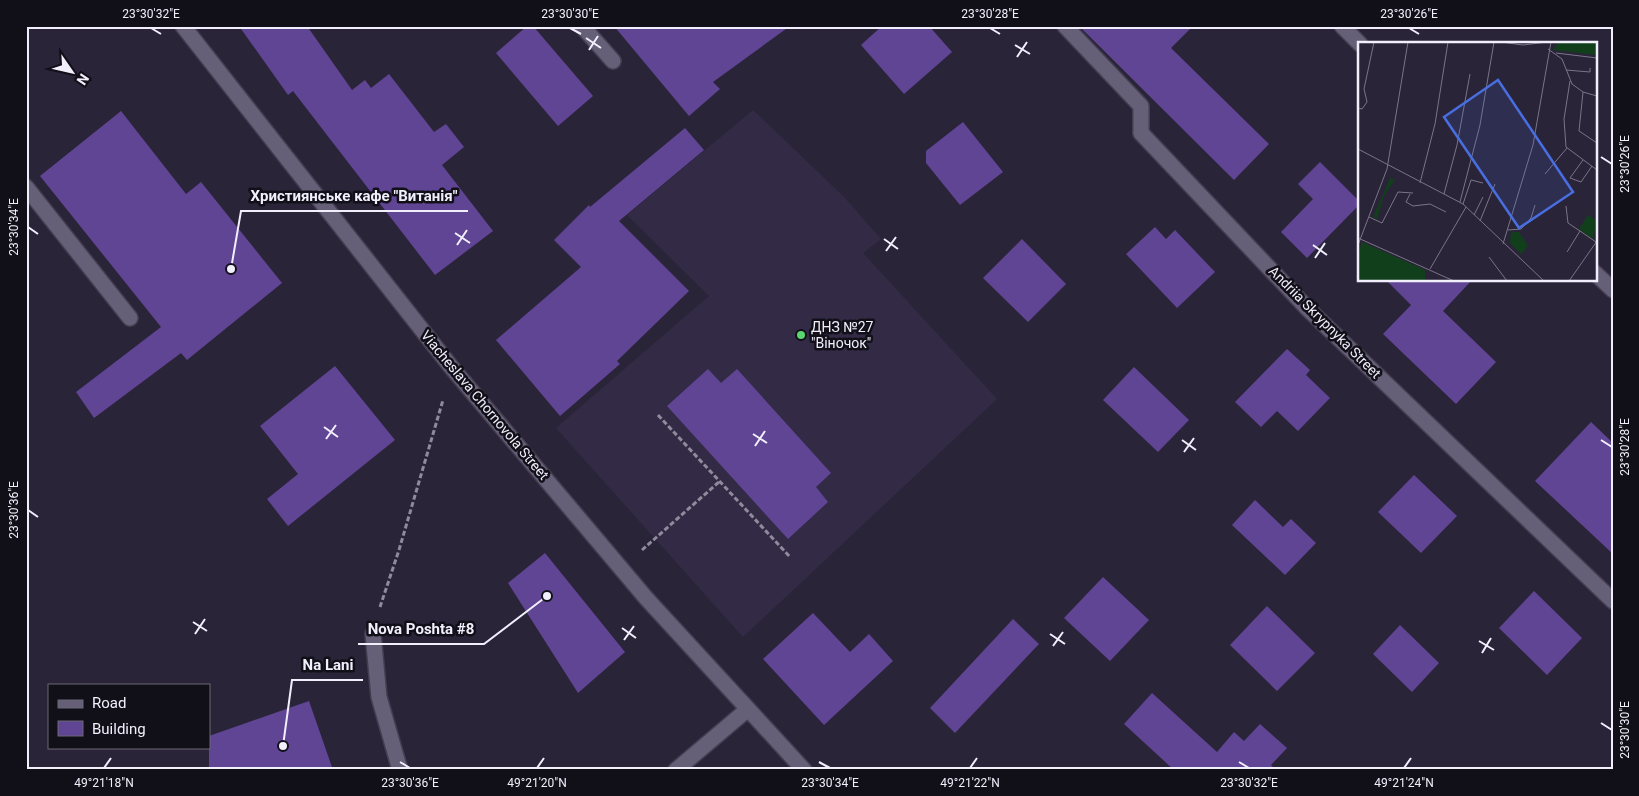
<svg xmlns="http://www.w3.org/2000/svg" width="1639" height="796" viewBox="0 0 1639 796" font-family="Roboto,sans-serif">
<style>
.built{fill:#332b46}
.building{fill:#604594}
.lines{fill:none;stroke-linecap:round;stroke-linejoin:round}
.service-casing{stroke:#443e50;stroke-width:18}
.minor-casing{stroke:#443e50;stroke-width:18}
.tertiary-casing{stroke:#443e50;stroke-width:18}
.path{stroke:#8f8b9c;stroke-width:3;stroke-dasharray:5 2.5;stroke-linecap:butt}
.service{stroke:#665f78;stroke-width:15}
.minor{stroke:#665f78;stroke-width:15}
.tertiary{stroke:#665f78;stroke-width:15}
.ticks{fill:none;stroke:#f2effd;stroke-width:2}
.poi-dot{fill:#59d56f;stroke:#110f18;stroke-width:2}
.labels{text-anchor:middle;stroke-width:5;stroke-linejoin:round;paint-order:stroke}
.street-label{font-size:14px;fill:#f2effd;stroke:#110f18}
.poi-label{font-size:14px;fill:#f2effd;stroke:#110f18;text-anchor:start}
.inset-road{fill:none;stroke:#7a7587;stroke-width:1}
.view{fill:#486edf;fill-opacity:0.15;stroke:#486edf;stroke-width:2.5}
.inset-edge{fill:none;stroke:#f2effd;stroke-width:2.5}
.leader{fill:none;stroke:#f2effd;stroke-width:2}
.callout-dot{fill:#f2effd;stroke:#110f18;stroke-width:2}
.callout-label{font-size:15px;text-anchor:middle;font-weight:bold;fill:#f2effd;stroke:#110f18;stroke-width:5;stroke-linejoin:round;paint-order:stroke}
.neatline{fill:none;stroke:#f2effd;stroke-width:2}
.ticks-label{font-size:12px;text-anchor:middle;fill:#f2effd}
</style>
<rect width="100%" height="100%" fill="#2a2439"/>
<path class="built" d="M753,110L844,197L881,239L863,253L997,399L743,637L556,428L709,296L627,215Z"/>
<path class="building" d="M239,26H307L352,90L365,80L371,88L389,74L434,132L446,124L464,147L442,165L493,231L435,275L293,91L288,95Z
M527,26H533L593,96L558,126L496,53Z
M614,26H790L713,82L720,89L689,116Z
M882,26H929L952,52L904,94L861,45Z
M1079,26H1193L1171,48L1269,144L1234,180Z
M121,111L186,194L201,182L282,283L187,360L181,353L94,418L76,392L161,327L40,176Z
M963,122L1003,172L960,205L926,163V151Z
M685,128L704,150L619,221L689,291L617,361L620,364L560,416L496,340L581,267L554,240L589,205L590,207Z
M1320,162L1359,201V205L1307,258L1281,232L1313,199L1298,184Z
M1155,227L1166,239L1175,230L1215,272L1177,308L1126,254Z
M1022,239L1066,284L1028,322L983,278Z
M1386,280H1472L1443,311L1496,362L1456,404L1383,334L1411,305Z
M1287,349L1310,370L1306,375L1330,398L1298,431L1277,411L1261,427L1235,402Z
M335,366L395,440L288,526L267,499L298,474L260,426Z
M1134,367L1189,420L1158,452L1103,400Z
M708,369L721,383L737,369L831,473L816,487L828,502L788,539L667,406Z
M1591,422L1613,443V554L1535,481Z
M1414,475L1457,516L1421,553L1378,512Z
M1255,500L1283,527L1291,519L1316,543L1285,575L1232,525Z
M545,553L625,652L578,693L508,583Z
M1103,577L1149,620L1110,661L1064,618Z
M1534,591L1582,638L1547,675L1499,628Z
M1267,606L1315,653L1277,691L1230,645Z
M813,613L850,652L869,634L893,661L824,725L763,659Z
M1013,619L1039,644L955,733L930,708Z
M1400,625L1439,663L1412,692L1373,654Z
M1152,693L1217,752L1234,732L1244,741L1260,724L1287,748L1271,765L1276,770H1174L1124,724Z
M309,701L333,770H209V736Z"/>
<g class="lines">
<defs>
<path id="service" d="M582,26L613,61
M1065,26L1141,106V133
M26,187L130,318
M373,634L379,697L400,770
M676,770L748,709"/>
<path id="minor" d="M1342,26L1360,44
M1141,133L1308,309L1613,601
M1595,273L1613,290"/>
<path id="tertiary" d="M183,26L452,368L646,598L804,770"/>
</defs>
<use href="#service" class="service-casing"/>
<use href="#minor" class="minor-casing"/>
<use href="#tertiary" class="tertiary-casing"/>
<path class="path" d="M658,415L790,557
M642,550L720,481
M380,607L399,550L443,400"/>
<use href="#service" class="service"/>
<use href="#minor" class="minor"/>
<use href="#tertiary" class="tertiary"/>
</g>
<path class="ticks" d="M151,28L161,34M570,28L581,34M990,28L1000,34M1409,28L1419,34M586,38L601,48M1015,45L1030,54M589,50L598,36M1017,57L1027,42M1601,157L1612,164M28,227L38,234M455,233L470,243M884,239L898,249M457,245L467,230M1313,245L1327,255M886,251L896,237M1315,258L1325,243M324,427L338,437M753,434L767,443M326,439L336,425M1182,440L1196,450M1601,440L1612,447M755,446L765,431M1184,452L1194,438M28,510L38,517M193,622L207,631M622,628L636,638M195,634L205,619M1050,634L1065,644M624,640L634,626M1479,641L1494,650M1053,646L1063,632M1482,653L1491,638M1601,723L1612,730M400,762L410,768M819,762L830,768M1239,762L1249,768M104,768L111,758M537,768L544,758M970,768L977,758M1404,768L1411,758"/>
<circle class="poi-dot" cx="801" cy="335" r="5"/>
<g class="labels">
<g class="street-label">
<text transform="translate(1325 322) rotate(45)" y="5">Andriia Skrypnyka Street</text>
<text transform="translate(485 405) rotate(50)" y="5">Viacheslava Chornovola Street</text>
</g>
<g class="poi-label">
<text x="811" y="332">ДНЗ №27<tspan x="811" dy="16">"Віночок"</tspan></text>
</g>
</g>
<g transform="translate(1358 42)">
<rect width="239" height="239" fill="#2a2439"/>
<path d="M200,0L239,1V13L195,8ZM32,136L37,138L26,153L19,177L15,175ZM230,173L239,179L235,197L221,187ZM153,190H161L170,204L163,212L152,201ZM4,200L67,228V239L0,238V212Z" fill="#123f1b"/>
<path class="inset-road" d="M143,0L165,3L189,0M190,7L204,17L214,42L225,50L239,54M198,11L239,16M208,28L232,30V26M212,39L206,77L208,105L239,128M225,50L221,89L239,101M0,66L4,67L9,60L6,47L16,0M0,107L105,162L186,239M225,118L212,136L223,140L234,124M187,132L209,106M62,141L77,82L90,0M52,152L48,160L55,164L72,162L88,170M86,152L99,103L112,32M102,160L122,83L136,0M105,162L113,138L125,141M208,164L210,181L222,189M116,173L125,155M11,175L24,181L40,150L55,151M122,179L137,142M150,188L163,187L173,176L177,163M0,196L96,239M145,202L175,103L193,0M0,203L29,127L50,0M209,210L222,189L238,200M131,215L149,239M72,227L108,165M211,239L239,199"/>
<path class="view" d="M140,38L215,150L161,186L86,75Z"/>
<rect width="239" height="239" class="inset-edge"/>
</g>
<path class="leader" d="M231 269L241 211H468M547 596L484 644H358M283 746L292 680H363"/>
<g class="callout-dot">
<circle cx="231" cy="269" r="5"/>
<circle cx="547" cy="596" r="5"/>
<circle cx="283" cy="746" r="5"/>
</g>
<g class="callout-label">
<text x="354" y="201">Християнське кафе "Витанія"</text>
<text x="421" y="634">Nova Poshta #8</text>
<text x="328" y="670">Na Lani</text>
</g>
<rect width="1639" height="796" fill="none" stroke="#110f18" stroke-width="55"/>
<rect x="48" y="684" width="162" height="65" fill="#110f18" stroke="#6b6974"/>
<rect x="58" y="700" width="25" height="8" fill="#665f78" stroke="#6b6974"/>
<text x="92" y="708" font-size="15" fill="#f2effd">Road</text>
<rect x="58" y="721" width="25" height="15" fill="#604594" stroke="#6b6974"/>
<text x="92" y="734" font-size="15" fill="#f2effd">Building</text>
<g transform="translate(72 72) rotate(124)" stroke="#110f18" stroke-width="4" paint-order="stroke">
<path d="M0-4L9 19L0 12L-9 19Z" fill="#f2effd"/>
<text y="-8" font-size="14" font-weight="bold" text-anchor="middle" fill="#f2effd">N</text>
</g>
<rect x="28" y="28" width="1584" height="740" class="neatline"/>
<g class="ticks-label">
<text x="151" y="18">23°30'32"E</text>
<text x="570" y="18">23°30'30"E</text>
<text x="990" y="18">23°30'28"E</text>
<text x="1409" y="18">23°30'26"E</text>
<text transform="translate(1625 164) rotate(-90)" y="4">23°30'26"E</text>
<text transform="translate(14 227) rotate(-90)" y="4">23°30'34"E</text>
<text transform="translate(1625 447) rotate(-90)" y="4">23°30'28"E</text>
<text transform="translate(14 510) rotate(-90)" y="4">23°30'36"E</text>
<text transform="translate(1625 730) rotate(-90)" y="4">23°30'30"E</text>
<text x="104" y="787">49°21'18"N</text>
<text x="410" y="787">23°30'36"E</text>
<text x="537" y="787">49°21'20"N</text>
<text x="830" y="787">23°30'34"E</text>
<text x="970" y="787">49°21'22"N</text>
<text x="1249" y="787">23°30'32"E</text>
<text x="1404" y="787">49°21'24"N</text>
</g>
</svg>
